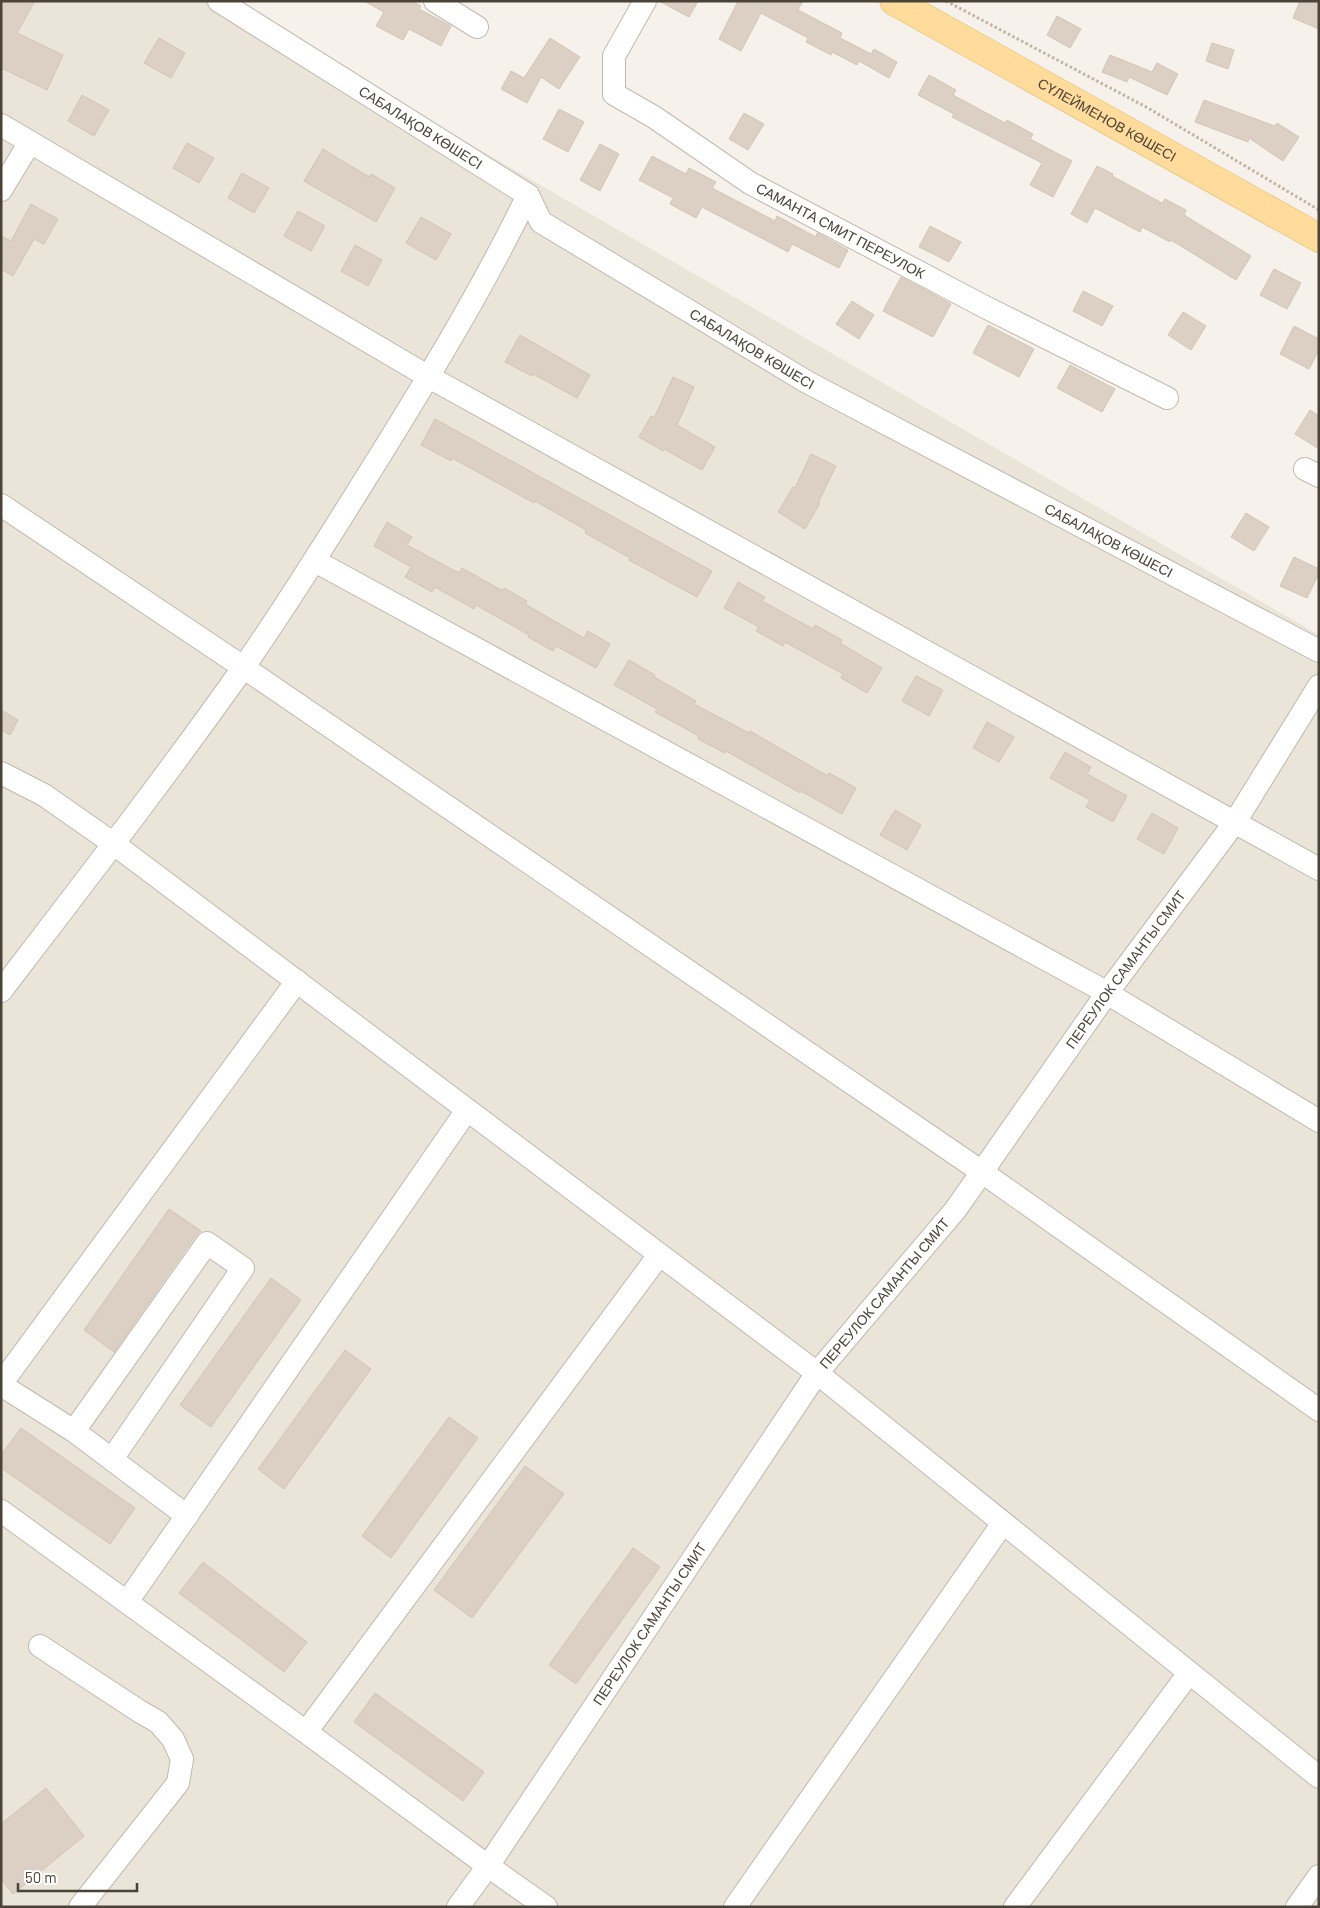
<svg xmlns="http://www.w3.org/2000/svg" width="1320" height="1908" viewBox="0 0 1320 1908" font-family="Barlow,sans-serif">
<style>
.residential{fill:#eae4d9}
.building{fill:#dbd0c3;stroke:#d3c5b3}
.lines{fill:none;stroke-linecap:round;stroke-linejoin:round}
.minor-casing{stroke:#c2b9ad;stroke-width:24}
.major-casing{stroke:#e7b968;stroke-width:29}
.path{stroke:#c4b49e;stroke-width:3;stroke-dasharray:2.5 2.5;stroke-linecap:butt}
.minor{stroke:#fff;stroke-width:22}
.major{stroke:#ffdc9b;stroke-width:28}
.labels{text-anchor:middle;stroke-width:4;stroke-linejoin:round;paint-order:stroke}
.street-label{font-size:14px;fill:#4b4238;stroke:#fff}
</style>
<rect width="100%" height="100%" fill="#f6f2eb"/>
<path class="residential" d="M1,1H222L1319,635V1907H1Z"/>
<path class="building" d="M1,1H35L17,33L63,55L47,90L1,68Z
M364,1H412L421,6L419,9L451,26L441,46L409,29L403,40L376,26L384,12Z
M659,1H698L689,17Z
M738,1H803L798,10L842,33L840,38L871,54L874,49L897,62L889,78L859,61L857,65L832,52L831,55L806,42L808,38L761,13L741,51L719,39Z
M1300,1H1319V29L1293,18Z
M1057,16L1081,29L1070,48L1047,35Z
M159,38L185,53L171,78L144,63Z
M550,38L580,57L559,89L541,77L527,103L501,89L511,71L524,78Z
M1212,43L1234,50L1228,69L1206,61Z
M1110,55L1152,72L1157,63L1178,74L1167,95L1129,77L1127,82L1102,72Z
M929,75L956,90L953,95L1005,123L1007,120L1033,134L1030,139L1072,161L1053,197L1030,185L1042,163L952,117L954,114L918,95Z
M82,95L109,110L94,136L68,121Z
M1204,100L1275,126L1277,123L1299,137L1283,161L1249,138L1248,142L1195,122Z
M559,109L584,122L568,152L543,139Z
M744,113L764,124L748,150L729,139Z
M187,143L214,158L199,183L173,168Z
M600,144L619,154L600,191L580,180Z
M323,149L369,177L371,174L395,188L376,222L304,181Z
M652,156L686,174L689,168L716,182L712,188L775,221L777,216L816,237L817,233L848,250L839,268L792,244L788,252L702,207L696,218L670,204L673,198L639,180Z
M1097,166L1113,174L1112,176L1162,203L1165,199L1186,210L1184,215L1251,256L1236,280L1171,240L1170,242L1142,227L1140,232L1095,208L1087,223L1071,214Z
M242,173L269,188L254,213L228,198Z
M31,204L58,219L44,244L34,239L13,276L1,269V236L11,241Z
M298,211L325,226L311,251L284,236Z
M421,217L451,234L436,260L406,243Z
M930,226L961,242L949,262L919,247Z
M355,245L382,260L368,286L341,271Z
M1274,269L1301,283L1287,309L1260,295Z
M901,277L951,304L933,337L883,311Z
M1083,291L1113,306L1102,326L1073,311Z
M852,301L874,315L859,339L836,324Z
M1183,312L1206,326L1191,350L1168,335Z
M988,325L1034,349L1019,377L973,353Z
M1294,326L1319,339V350L1309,369L1280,354Z
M520,335L590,375L577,398L533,374L532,376L505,362Z
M1070,365L1115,389L1102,412L1057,388Z
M673,377L694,387L677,425L715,447L702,470L664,449L663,451L639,437L651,416L654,418Z
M1310,410L1319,416V449L1295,434Z
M435,419L712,571L697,597L629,560L630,558L585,533L586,530L535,501L534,503L452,458L451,461L421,445Z
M811,454L836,466L818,503H820L805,529L778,512L793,487L795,488Z
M1246,513L1269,527L1254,551L1231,537Z
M387,522L412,537L407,545L459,573L462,568L503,591L504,588L527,601L525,604L584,638L588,631L610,644L596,668L556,646L553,651L528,637L529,635L476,605L474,609L435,587L432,592L405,577L411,567L374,546Z
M1294,557L1319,569V573L1307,598L1280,586Z
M738,582L765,597L762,601L813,629L815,625L842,640L840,643L882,668L867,693L841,678L843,674L785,642L783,646L756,631L759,627L724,608Z
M629,660L655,675L654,677L696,701L694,704L749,733L750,731L828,776L829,773L856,788L842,814L801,791L800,793L726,751L725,753L698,739L699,736L655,712L657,709L614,685Z
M916,676L943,690L929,716L902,701Z
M1,710L18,720L10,735L1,730Z
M987,722L1014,737L999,762L973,748Z
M1065,752L1091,767L1087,774L1127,796L1113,822L1086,807L1090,800L1050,778Z
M895,810L921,825L907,850L880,835Z
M1152,813L1178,828L1164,854L1137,839Z
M169,1209L201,1231L196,1235L114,1352L84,1330Z
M271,1278L301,1300L211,1427L180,1405Z
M345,1350L371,1369L284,1489L258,1469Z
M449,1417L478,1438L391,1558L362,1536Z
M21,1428L135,1508L110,1544L1,1468V1455Z
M525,1466L564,1494L472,1618L434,1590Z
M633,1548L660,1567L576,1684L549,1665Z
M203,1562L307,1642L284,1672L179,1593Z
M375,1693L484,1772L463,1801L354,1722Z
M46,1788L84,1836L13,1894L1,1879V1824Z"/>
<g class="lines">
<defs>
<g id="minor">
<path id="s1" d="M219,1L528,195L541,222L807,382L1319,651"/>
<path d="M435,1L477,27"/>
<path id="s2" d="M645,1L614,56V94L654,117L750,183L985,307L1167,398"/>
<path d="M1,125L429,377L1319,869"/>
<path d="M1,190L30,142"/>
<path d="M1305,469L1319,476"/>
<path d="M1,505L243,667L982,1172L1319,1410"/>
<path d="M315,561L1095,986L1319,1121"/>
<path d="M1,773L44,795L114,844L817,1373L1319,1777"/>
<path d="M1,991C83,884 165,778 243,668C292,598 336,526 381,454C433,370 485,284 528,195"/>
<path d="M1,1384L297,981"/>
<path d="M1,1385L74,1431L187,1516"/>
<path d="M74,1431L207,1243L243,1268L112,1459"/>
<path d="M1,1511L306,1732L488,1866L546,1907"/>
<path d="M127,1602L467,1110"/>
<path d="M40,1646L139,1711L158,1722L173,1739L182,1759L178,1783L80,1907"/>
<path d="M306,1732L659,1255"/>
<path id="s3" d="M458,1907L488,1866L817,1373L956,1209L1107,993L1235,822L1319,686"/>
<path d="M735,1907L1003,1523"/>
<path d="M1015,1907L1189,1673"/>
<path d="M1297,1907L1319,1876"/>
</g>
<g id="major">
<path id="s4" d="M894,1L1319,238"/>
</g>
</defs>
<use href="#minor" class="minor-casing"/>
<use href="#major" class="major-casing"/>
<path class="path" d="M946,1L1148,108L1319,210"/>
<use href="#minor" class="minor"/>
<use href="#major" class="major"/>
</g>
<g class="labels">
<g class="street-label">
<text dy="5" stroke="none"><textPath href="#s4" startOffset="244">СҮЛЕЙМЕНОВ КӨШЕСІ</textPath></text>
<text dy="5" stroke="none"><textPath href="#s1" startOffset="238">САБАЛАҚОВ КӨШЕСІ</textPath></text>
<text dy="5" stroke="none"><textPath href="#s2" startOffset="366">САМАНТА СМИТ ПЕРЕУЛОК</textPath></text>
<text dy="5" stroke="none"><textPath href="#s1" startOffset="641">САБАЛАҚОВ КӨШЕСІ</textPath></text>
<text dy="5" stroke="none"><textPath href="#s1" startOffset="1046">САБАЛАҚОВ КӨШЕСІ</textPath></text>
<text dy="5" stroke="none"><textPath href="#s3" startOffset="1152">ПЕРЕУЛОК САМАНТЫ СМИТ</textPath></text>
<text dy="5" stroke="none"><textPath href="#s3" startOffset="748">ПЕРЕУЛОК САМАНТЫ СМИТ</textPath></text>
<text dy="5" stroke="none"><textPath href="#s3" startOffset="342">ПЕРЕУЛОК САМАНТЫ СМИТ</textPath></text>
</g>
</g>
<rect width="1320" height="1908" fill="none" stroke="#4b4238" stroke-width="5"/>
<path d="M18 1883v8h119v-8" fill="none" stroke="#4b4238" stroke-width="2.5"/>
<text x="25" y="1883" font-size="15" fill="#4b4238" stroke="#ffffff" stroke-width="4" paint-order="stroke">50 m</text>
</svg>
